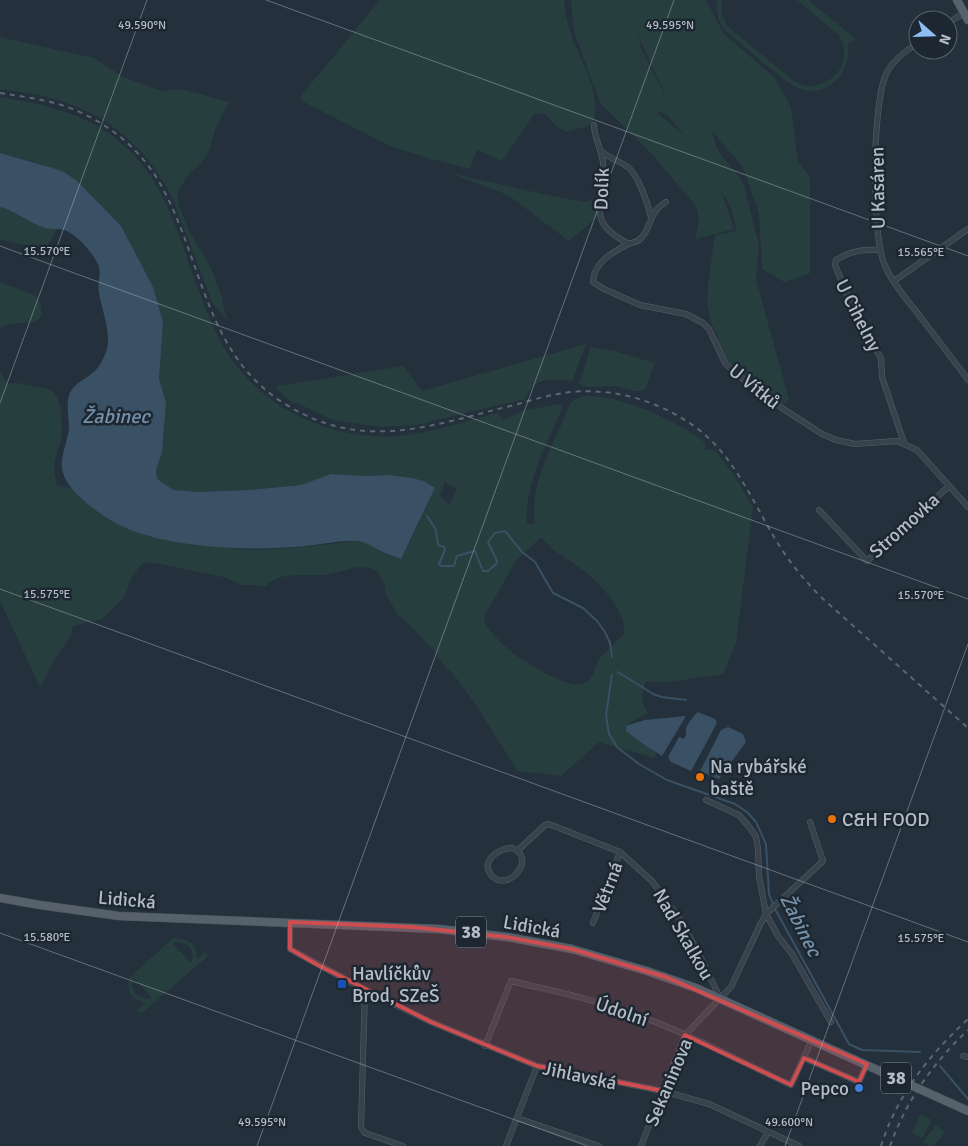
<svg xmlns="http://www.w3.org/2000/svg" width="968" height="1146" viewBox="0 0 968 1146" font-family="Signika,sans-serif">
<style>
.green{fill:#273e3e;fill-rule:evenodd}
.water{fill:#3a5064}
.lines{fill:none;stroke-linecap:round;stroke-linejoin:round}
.stream{stroke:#3a5064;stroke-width:2}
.street-casing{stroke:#56606a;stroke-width:6}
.primary-casing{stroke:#444e58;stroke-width:9}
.street{stroke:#38424c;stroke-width:5}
.primary{stroke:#56616c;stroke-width:8}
.rail{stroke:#5a6773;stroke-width:2;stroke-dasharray:5 5;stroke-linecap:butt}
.marked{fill:#ce4d50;fill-opacity:0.2;stroke:#ce4d50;stroke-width:4;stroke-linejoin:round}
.ticks{fill:none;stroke:#b4bdc7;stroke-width:1;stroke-opacity:0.45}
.food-dot{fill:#e8710a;stroke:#1d2731;stroke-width:2}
.transit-dot{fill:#1a4fb4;stroke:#1d2731;stroke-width:2}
.shop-dot{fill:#3f7fe0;stroke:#1d2731;stroke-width:2}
.labels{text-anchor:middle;stroke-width:5;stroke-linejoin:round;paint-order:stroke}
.shield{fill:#1d2731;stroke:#87909a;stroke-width:1}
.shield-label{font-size:18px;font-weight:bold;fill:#b4bdc7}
.street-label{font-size:19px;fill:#b4bdc7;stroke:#1d2731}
.poi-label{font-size:19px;fill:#b4bdc7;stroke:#1d2731;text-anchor:start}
.water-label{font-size:20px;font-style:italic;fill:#7591aa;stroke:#1d2731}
.ticks-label{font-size:12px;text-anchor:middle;fill:#b4bdc7;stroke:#1d2731;stroke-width:5;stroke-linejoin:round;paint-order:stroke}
</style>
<rect width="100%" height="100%" fill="#24313c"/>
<path class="green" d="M380,0H564C565,9 566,19 569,27C578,60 601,86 594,121L588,126L566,132L555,125L546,115L535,113L502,161L477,150L470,169L435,160L390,146L302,101L300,97Z
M571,0H706L724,34L774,77L791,107L798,162L810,177V273L784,282L762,269L759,213L742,166L712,131C714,136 714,142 716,146C723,161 737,171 744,185L759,246L756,280L789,399L786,403H779L754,385V379L751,378L748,381L727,363L719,344L717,334L712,325L707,305L708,285L714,241L716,235L736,231C734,217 731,204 722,193L734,229L695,239L699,219L696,206L650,152L600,103L574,32ZM638,35L668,101V102L641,48ZM660,112L667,115L686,136L657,113Z
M717,0H722L721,12L727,26C744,40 761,54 778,68C785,73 792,81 800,84C814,90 832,82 840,69C846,58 845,45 839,35L797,0H808L855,38L850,44L848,42C852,73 827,101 796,87C788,84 726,33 722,26C717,18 716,9 717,0Z
M0,37L94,58L123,77L161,91L181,89L229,102L215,129L210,149L202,162L189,174L177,192L179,206L190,233L210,266L220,291L227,320L213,304L173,200C152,154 113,118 64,102C43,95 22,92 0,89Z
M0,97C49,105 97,116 133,154C167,190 180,240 197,286C207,312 217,341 235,364C273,414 335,440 398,436C431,433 465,421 497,413L504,420L521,411L559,404L563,406C548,443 524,483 527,524L535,523C529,480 556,442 570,404C587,377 688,425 705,443V450H715L732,472L753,507L736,643L723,675C695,676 674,685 646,681C641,694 640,701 648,713L627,724L625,729L656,752L655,758L599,742L561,776L518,771L473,701L455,676L443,664L433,650L415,630L398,615L385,593V583L377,572L370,568L357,567L327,575H296L280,577L270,582L265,587L254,585H241L227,578L161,564L145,562L139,567L131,578L125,596L102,619L73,626L70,637L56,657L40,687L0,601V370L7,384L17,383L49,389C63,396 63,425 61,439C59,449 54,458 54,469C54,474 56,480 57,485L72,488L84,501L146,536L195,545L254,550L305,547L356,541L370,544L381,552L409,543L435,489L424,481L412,478L388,475L365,476L331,474L301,485L249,490L199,492L174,490L161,482L157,478L156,470L162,452L166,403L159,380L163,322L158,305L127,237L91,195L64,172L28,160L0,153ZM445,482L457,489L449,505L440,495ZM541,537C554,553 564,556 580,568C596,580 615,599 622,618C624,623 624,628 625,633C617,642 605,651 598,661C594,669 595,677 585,683C570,692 519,659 507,648C498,640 491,632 484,622L486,613L516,561Z
M449,173L552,196L585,202L602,196L595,219L569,241L508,195Z
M0,207C21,213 35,227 57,229L46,248L18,244L0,239Z
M0,282L37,296C55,335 16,316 0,328Z
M586,344L572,381C551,379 533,376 525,399L416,425L380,427L333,420L299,404L293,403L275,388L277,386L403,366L422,391Z
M591,347L614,351L655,363L645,389C635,395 625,387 614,386C602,386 590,389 579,384Z
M176,938C190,939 198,945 196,960L205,952L208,956L141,1014L137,1010L145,1003C131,999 124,990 131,976L172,939ZM176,942C185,942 193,947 193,957L191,963L173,944ZM134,978L151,997V998L145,999L135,994L131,984Z
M921,1114L930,1119L931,1121L923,1137L921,1138L913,1134L912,1132L920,1115Z
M936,1125L945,1132L934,1146H928L923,1142Z"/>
<path class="water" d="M0,153L53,168L64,172L77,181L121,226L153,287L163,322L159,379L166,403L162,452L156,470L157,478L161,482L174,490L199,492L249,490L301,485L331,474L365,476L388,475L412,478L424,481L435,488L401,559C395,556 389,555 383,552C373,548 367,541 355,541C336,540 315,546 295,547C242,551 152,548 107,518C91,507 66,490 62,469C60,458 68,440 69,428C69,414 64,400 73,388C78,382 85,379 91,374C99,369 104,358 107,349C111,331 102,311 99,293C97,285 101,275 99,267C95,255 78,236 67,231C60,228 52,230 45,228C29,223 16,211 0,207Z
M698,712L715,719L717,723L691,771L671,762L668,757L679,737L684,739L686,735C684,726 692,718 698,712Z
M686,716L662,756L646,746L626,731V726L628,725L645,720Z
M728,727L743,734L746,742L719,779L700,771L721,730Z"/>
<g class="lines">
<path class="stream" d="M427,516L436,530L438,545L444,547L445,550L439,564L441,566H454L457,556L475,551L483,571H488L497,563V561L488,542L495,533L505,531L522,552L535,562L553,593L583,608L597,621L605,632L610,643L612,657
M618,672L653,694L662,697L686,700
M612,675L606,715L609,734L617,747L639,764L667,780L735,804L747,812L756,822L766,844L769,894L775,909L849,1044L862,1050L920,1052
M940,1066L968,1099"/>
<defs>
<path id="street" d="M948,23L964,13
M918,43C905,51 893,60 886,74C872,107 871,234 885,266C894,286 909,302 922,319C937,339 953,359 968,380
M594,125C594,138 602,150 603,163C606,202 582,220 629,244
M601,151C609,158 619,161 628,167C638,175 648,204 651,217
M666,202C647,213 652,230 639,240C636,242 632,243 628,244C613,252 593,263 593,282L604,289L640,305L686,314L703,323L709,329L725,363L735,373L782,408L822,434L836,440L855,444L897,441L917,450L968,507
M880,250C865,249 848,252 836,260L835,265L858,321L881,358L882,377L904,443
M894,281L968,229
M819,510L867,561L949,486
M706,800L739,815L750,828L756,837L758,849L759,876L766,914L778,936L792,954L831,1022
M512,848C538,858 508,893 492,876C479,862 498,848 512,848Z
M517,851L545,825L549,824L620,852L652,881L681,921L698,952L720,998
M290,922V949L365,990L431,1022L537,1066L663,1091L709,1104L799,1146
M593,923L620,852
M365,990L361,1127L365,1133L403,1146
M485,1046L511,981C552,991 594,999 634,1014C688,1033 739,1061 791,1085L812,1040
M963,1056L968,1057
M804,1058L859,1082L867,1064
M517,1118L599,1146
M506,1146L537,1066
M641,1146L685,1035L731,987L760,925L766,914L823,861L810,822
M760,1146L768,1132"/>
<path id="primary" d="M957,0L968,20
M0,898L40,905L119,916L439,929L507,937L572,949L647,971L696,988L968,1111"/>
</defs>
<use href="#street" class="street-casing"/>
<use href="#primary" class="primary-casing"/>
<use href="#street" class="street"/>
<use href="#primary" class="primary"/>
<path class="rail" d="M0,93C25,97 51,100 75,110C111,125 145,153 163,189C203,263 206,355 285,404C365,454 435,424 518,404C535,399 553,394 571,392C613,388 656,400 691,424C733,452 752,501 777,542C790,563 805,581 822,598L968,728
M881,1146C897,1095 929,1055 968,1019
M890,1146C906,1101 933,1063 968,1030"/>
</g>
<path class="marked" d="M290,922L412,927L507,937L572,949L666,977L867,1064L859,1082L804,1058L791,1085L685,1035L663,1091L537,1066L431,1022L318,965L290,949Z"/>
<path class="ticks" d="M266,0L968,256M0,246L968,599M0,403L147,0M0,589L968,942M0,933L587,1146M257,1146L674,0M785,1146L968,644"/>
<g class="food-dot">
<circle cx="700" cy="777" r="5"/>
<circle cx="832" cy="819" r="5"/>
</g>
<rect class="transit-dot" x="337" y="979" width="10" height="10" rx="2.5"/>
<circle class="shop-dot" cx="859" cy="1088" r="5"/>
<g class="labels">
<g class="shield">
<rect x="456" y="916.5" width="30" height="31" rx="4"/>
<rect x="881" y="1062.5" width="30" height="31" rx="4"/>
</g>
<g class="shield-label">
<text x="471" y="938">38</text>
<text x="896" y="1084">38</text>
</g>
<g class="street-label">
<text transform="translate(877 188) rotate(-91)" y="7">U Kasáren</text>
<text transform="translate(601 189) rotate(-88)" y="7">Dolík</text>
<text transform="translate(859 315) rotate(63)" y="7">U Cihelny</text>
<text transform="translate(755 386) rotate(39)" y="7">U Vítků</text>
<text transform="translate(904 525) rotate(-42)" y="7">Stromovka</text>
<text transform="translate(607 887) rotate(-69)" y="7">Větrná</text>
<text transform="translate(127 899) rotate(5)" y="7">Lidická</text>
<text transform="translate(532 926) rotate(10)" y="7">Lidická</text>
<text transform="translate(684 934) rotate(60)" y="7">Nad Skalkou</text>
<text transform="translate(622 1011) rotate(19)" y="7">Údolní</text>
<text transform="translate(580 1075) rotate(12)" y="7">Jihlavská</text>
<text transform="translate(668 1082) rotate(-67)" y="7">Sekaninova</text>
</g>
<g class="poi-label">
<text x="710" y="773">Na rybářské<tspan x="710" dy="22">baště</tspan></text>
<text x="842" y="826">C&amp;H FOOD</text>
<text x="352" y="980">Havlíčkův<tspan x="352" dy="22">Brod, SZeŠ</tspan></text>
<text x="849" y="1095" text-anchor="end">Pepco</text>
</g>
<g class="water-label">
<text x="116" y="423">Žabinec</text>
<text transform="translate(801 925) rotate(63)" y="7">Žabinec</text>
</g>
</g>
<g class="ticks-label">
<text x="142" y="29">49.590°N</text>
<text x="670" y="29">49.595°N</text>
<text x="47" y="255">15.570°E</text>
<text x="921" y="256">15.565°E</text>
<text x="47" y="598">15.575°E</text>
<text x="921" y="599">15.570°E</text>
<text x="47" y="941">15.580°E</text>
<text x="921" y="942">15.575°E</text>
<text x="262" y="1126">49.595°N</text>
<text x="789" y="1126">49.600°N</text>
</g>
<g transform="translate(933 35) rotate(110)"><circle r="24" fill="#1d2731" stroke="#59636d"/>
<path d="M0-4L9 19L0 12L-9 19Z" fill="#8dbef3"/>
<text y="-8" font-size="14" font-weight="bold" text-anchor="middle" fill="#b4bdc7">N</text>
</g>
</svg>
